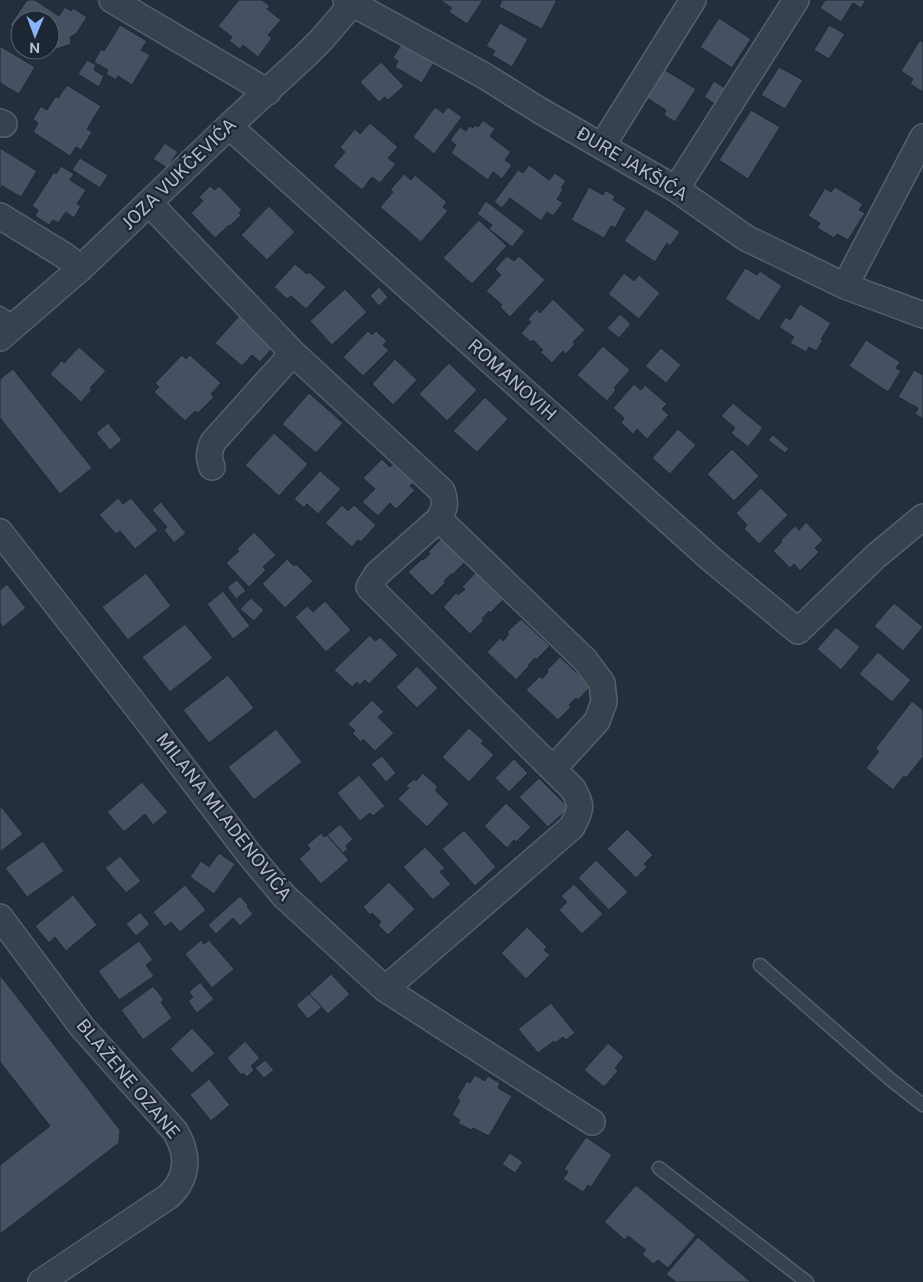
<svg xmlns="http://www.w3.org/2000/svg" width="923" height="1282" viewBox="0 0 923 1282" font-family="'Public Sans',sans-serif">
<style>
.building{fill:#455162;stroke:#1f2835}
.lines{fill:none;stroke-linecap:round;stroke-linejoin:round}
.lane-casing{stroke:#565f6c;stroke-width:15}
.street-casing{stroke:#565f6c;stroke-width:28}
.lane{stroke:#38414e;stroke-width:12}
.street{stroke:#38414e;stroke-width:25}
.labels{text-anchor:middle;stroke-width:4.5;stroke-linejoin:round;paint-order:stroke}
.street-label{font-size:18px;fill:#b4bcc9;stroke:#1d2633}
</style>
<rect width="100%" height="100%" fill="#242f3e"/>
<path class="building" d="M27,0H35L59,16L65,7L71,11L73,8L87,17L76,34L70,37L71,44L57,49L50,45V20H20V31L10,25Z
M239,0H262L270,6L267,9L281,20L268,35L272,38L258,57L243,45L240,49L229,41L232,37L218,26Z
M440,0H483L467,24L449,12L452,8Z
M502,0H557L542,29L499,7Z
M825,0H866L861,8L853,3L841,22L820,8Z
M719,18L751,39L732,68L700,47Z
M500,23L528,39L512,67L492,55L495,51L486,46Z
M120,25L147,41L141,50L150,55L132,85L118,76L116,80L106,74L108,70L94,62L101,49L104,51Z
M829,25L845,34L829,59L814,50Z
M404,40L436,59L422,83L395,67L398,61L393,58Z
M920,40L923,42V92L910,84L913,79L901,71Z
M0,46L35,67L19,94L0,83Z
M87,60L96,65L94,70L104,76L99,87L78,74Z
M381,62L404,86L388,100L385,97L379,102L360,82Z
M779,67L803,80L785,109L761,95Z
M665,70L696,89L675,122L664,115L666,110L647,98Z
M714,81L728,90L718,106L704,97Z
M67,85L101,106L87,129L92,132L81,150L76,147L70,156L33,132L38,123L33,119L41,106L47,110L56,96L58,98Z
M435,107L443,113L448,107L462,117L434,154L413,137Z
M751,110L780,127L748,179L719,160Z
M483,120L495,129L490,136L511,152L505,160L512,165L502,179L493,172L488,180L451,153L456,145L450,140L460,127L466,131L469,126L473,128L475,125L478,127Z
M370,123L398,147L388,158L396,164L380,183L372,177L362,190L333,166L345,152L340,147L355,129L360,134Z
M165,143L178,152L167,168L153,159Z
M0,148L37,171L21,197L2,186L1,189H0Z
M80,158L108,175L100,188L72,170Z
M529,165L549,180L555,173L566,181L561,188L563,190L557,199L563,203L553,216L547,212L541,221L510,198L502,208L494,202L518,170L523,173Z
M61,166L74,174L70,180L86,190L77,204L81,206L74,218L66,212L58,223L53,220L49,225L35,216L38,210L32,206L54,172L56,174Z
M404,174L411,180L415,175L447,202L443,207L448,211L421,242L380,207L393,192L390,190Z
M210,186L215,190L219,186L242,210L239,213L241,215L230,226L229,225L215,238L191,213L203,201L199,197Z
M589,187L603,195L605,190L615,196L613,200L626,208L615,228L611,226L604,238L571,220Z
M835,187L863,204L859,210L865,213L848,240L837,234L834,238L817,228L820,223L808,216L825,188L831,192Z
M486,201L525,231L512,247L489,229L492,225L477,214Z
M269,206L295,232L267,260L241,235Z
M646,209L680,232L670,246L667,243L655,262L624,241Z
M479,220L507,246L472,284L443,258Z
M507,256L514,261L519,256L545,280L510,317L500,307L502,305L486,291L501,275L495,269Z
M295,264L307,274L309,272L326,287L306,309L291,296L287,299L274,287Z
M745,268L757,275L760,271L782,286L759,321L725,299Z
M624,273L634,281L639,275L660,293L639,319L608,294Z
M379,287L388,297L379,306L370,296Z
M345,289L367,312L332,345L310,321Z
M553,299L585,330L573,342L575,344L566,354L563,351L552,363L540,352L543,350L533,340L531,342L521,333L531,322L528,319L537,309L540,313Z
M800,304L831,323L821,339L823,340L816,351L809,347L806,352L790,343L794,337L779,327L786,317L790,320Z
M620,314L631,324L619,338L607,328Z
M239,316L274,346L260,362L252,355L242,366L215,343Z
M368,331L372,335L376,331L387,341L383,345L389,350L363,376L343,357Z
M866,340L900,362L896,368L901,371L888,392L849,366Z
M603,346L630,370L614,388L616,390L607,401L577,375Z
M79,347L106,371L90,388L92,390L81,402L50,374L62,360L64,363Z
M661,348L681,365L666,383L645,366Z
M182,355L186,359L190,355L221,383L211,394L214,397L198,413L195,411L185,421L154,392L159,387L155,383Z
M395,359L417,380L393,405L372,384Z
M449,363L477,390L447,421L419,394Z
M13,369L92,468L60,494L0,418V379Z
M914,370L923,375V419L915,414L918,408L898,397Z
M634,384L641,390L645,385L667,404L662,409L669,415L647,439L637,429L633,434L621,423L624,418L613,408Z
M309,393L343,423L316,453L282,424Z
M485,397L508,419L477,452L453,431Z
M733,403L763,428L748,447L731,433L735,428L721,416Z
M108,423L122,440L110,450L96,433Z
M678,429L696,445L670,474L652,458Z
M274,433L308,464L279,496L245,465Z
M773,435L789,449L785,453L768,440Z
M732,449L759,476L734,501L707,474Z
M382,459L390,467L395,462L415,482L410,486L415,490L396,509L390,503L378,516L362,502L375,489L363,478Z
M320,471L341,489L318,514L307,504L304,508L294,499Z
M761,488L788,515L759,544L744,529L747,525L736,513Z
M118,498L123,504L131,498L158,530L135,549L120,531L116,534L99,515Z
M161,502L186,533L174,543L164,530L167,527L152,510Z
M342,505L348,511L354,505L376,525L361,542L358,540L352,547L325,523Z
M806,522L823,540L815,548L819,552L800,571L794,564L790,568L773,551L782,542L781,540L795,526L799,530Z
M254,532L276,555L263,567L266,570L249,587L226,563L239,551L237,549Z
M442,538L466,561L452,575L451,574L444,581L446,582L432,596L408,572L422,559L423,560L430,554L428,552Z
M287,559L294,566L296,564L313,581L285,608L262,584Z
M476,572L504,599L490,613L489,611L482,619L484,620L470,634L443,607L456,593L458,595L465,589L462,587Z
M146,573L171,606L128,640L102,607Z
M237,580L246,591L236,599L227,587Z
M7,584L26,608L3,627L0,623V590Z
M223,591L250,626L233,639L207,604Z
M251,598L264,610L254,621L240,609Z
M325,601L351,630L326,652L295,617L307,606L313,612Z
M894,603L923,627L903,651L874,626Z
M521,619L550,646L536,660L535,658L528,665L529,666L516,680L487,652L500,638L503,641L509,634L507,632Z
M185,624L213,658L170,692L142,657Z
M836,627L860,647L841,670L817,649Z
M370,635L375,641L380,637L398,655L369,684L365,680L360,685L357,682L352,687L334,670Z
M878,652L911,680L892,702L859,674Z
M560,657L591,686L578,700L576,698L569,705L571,707L558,720L526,690L540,676L542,679L548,672L547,670Z
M417,666L438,688L417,708L396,687Z
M228,675L254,708L209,743L183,710Z
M372,700L384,712L378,717L394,733L375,751L363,739L361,742L352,733L355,731L348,724Z
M912,701L923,710V757L906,778L904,776L893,790L866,768L879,751L875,749Z
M469,728L484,741L481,743L494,755L469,782L442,757Z
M276,729L302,762L254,800L228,767Z
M382,756L396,773L386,782L371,764Z
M514,759L528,773L509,792L495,778Z
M423,773L438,787L435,790L449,804L427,827L398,799L409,788L406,786L414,779L416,781Z
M359,775L385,806L373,816L370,813L360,821L337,793Z
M539,778L569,808L548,827L519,797Z
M142,782L168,812L153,825L145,814L124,832L107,812Z
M506,803L531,827L516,842L514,840L507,848L484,826Z
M0,805L23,834L0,852Z
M340,824L353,839L346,846L348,849L343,853L327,835Z
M627,829L653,855L644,864L647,867L636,878L607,849Z
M464,830L496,867L475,886L442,849Z
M321,833L324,837L327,835L349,860L321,884L299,859L310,849L307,845Z
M43,841L64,871L27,897L5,868Z
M425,847L445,868L440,872L451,884L433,900L403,867Z
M219,853L235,864L214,894L190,877L201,861L209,867Z
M120,856L141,881L126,893L105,868Z
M596,860L628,892L609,910L578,878Z
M389,882L415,909L388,935L378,925L381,922L372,913L370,915L363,907Z
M574,884L603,914L582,934L559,910L567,902L561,896Z
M185,885L206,910L180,932L171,922L165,927L153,912Z
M73,895L97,925L66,951L55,937L49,943L35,926Z
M240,896L248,905L247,907L253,914L240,926L233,918L216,934L208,925Z
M140,912L150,924L136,936L126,924Z
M527,927L547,947L544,950L550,955L526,979L501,953Z
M201,940L204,944L209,940L234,969L212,988L185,954Z
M139,941L153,960L146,965L154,976L119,1000L98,971Z
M331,974L350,994L328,1014L309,994Z
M0,975L120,1130L119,1143L0,1234V1165L50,1126L0,1062Z
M200,982L214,999L197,1013L188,1001L193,997L189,992Z
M153,986L164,1000L161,1002L172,1018L143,1040L121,1010Z
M309,994L322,1007L308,1019L296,1005Z
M551,1003L575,1033L566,1040L563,1037L555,1043L554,1041L538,1053L518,1029Z
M192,1028L215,1053L192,1073L170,1049Z
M245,1041L260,1058L251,1066L254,1070L247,1077L243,1073L241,1075L227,1058Z
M608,1043L624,1057L615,1068L618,1071L604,1087L584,1070Z
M265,1060L274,1070L264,1078L255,1068Z
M475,1075L485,1081L488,1076L500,1083L498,1088L512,1096L489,1136L473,1128L471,1130L458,1123L460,1120L452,1115L460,1100L457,1098L467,1081L470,1083Z
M209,1079L230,1105L211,1121L190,1095Z
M586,1137L612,1155L591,1187L588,1185L583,1192L563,1179L568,1172L564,1169Z
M510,1153L523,1162L515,1173L502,1164Z
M636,1185L696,1235L668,1268L658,1260L653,1264L642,1254L646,1250L628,1236L625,1240L604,1222Z
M698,1237L751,1282H676L666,1274Z"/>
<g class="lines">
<defs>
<path id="lane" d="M0,313L17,324
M760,965L890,1079L923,1105
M659,1168L807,1282"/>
<path id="street" d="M112,0L268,92
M346,0L483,75L539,110L676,189L746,238L845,286L923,315
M0,122L4,124
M229,126L711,559L798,631L876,556L923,517
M602,146L693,0
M676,189L796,0
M149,203L293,353L442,491C446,503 445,508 439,519L377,574L369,587L573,789C583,807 581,808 572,827L385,989
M0,216L65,256L81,268
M845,286L923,137
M0,338L81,268L229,126L305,56L322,39L352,4
M212,467C208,457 209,452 213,442L293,353
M439,519L585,660L602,683L604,702L597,721L553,769
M0,532L143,715L249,854L284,896L385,989L592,1122
M0,917L82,1027L175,1131C189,1154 189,1177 169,1196L41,1282"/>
</defs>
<use href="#lane" class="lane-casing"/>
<use href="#street" class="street-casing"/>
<use href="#lane" class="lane"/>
<use href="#street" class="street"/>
</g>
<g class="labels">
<g class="street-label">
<text transform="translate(632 164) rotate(31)" y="6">ĐURE JAKŠIĆA</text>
<text transform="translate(179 174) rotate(-44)" y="6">JOZA VUKČEVIĆA</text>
<text transform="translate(512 380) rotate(42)" y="6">ROMANOVIH</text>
<text transform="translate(224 817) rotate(52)" y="6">MILANA MLADENOVIĆA</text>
<text transform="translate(128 1079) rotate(50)" y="6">BLAŽENE OZANE</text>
</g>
</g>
<g transform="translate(35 35) rotate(181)"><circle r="24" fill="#1d2633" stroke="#59626f"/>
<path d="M0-4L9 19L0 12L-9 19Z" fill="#8ab4f8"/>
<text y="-8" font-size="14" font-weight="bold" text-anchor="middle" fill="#b4bcc9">N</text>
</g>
</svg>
